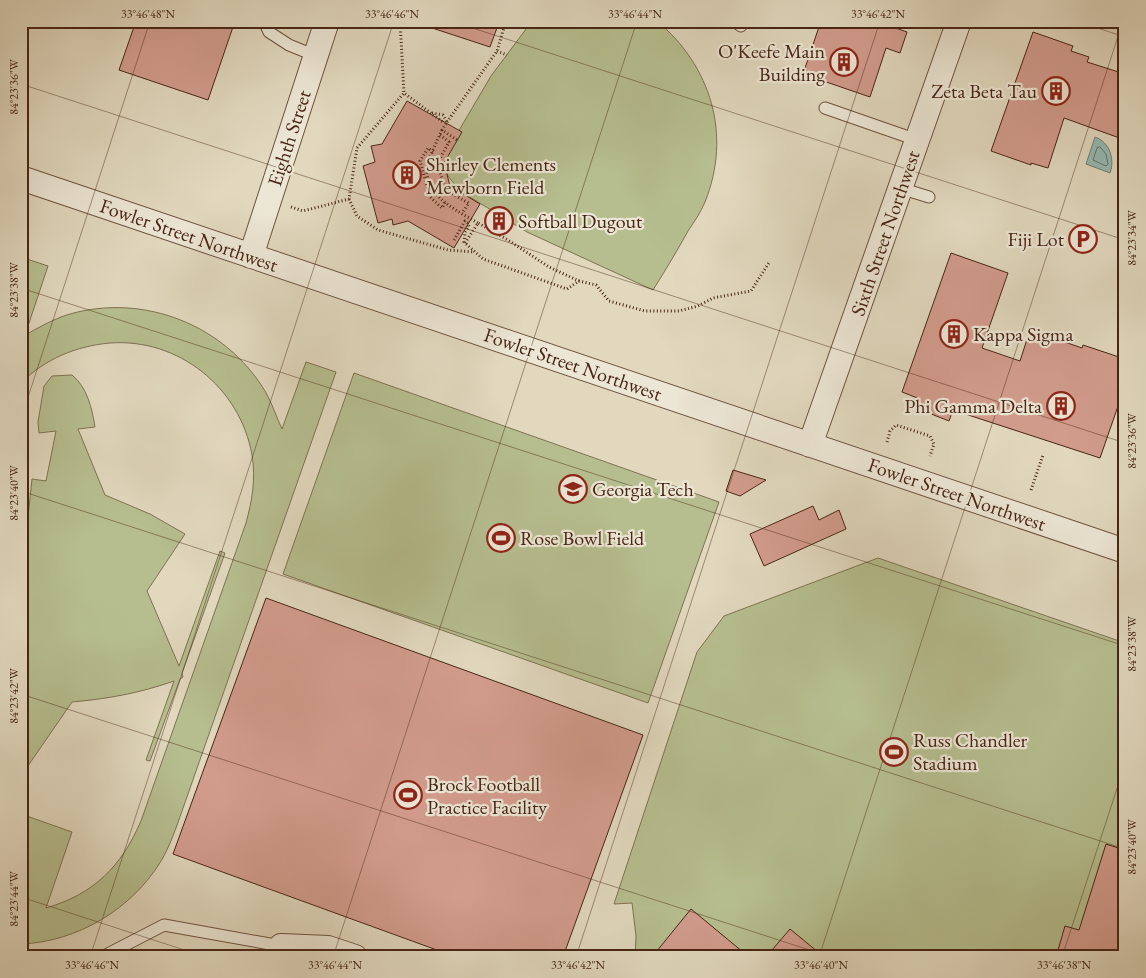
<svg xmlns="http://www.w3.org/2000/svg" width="1146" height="978" viewBox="0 0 1146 978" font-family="'EB Garamond',serif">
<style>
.green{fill:#b6be8f;stroke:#7f7252}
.water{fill:#94bab2;stroke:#767e73}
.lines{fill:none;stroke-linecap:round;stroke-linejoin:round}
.shore{stroke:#6e7063;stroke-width:1}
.building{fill:#d29c8d;stroke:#482514}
.lane-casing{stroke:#6e523e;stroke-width:13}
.street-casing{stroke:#6e523e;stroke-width:26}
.path{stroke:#482514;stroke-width:3;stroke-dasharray:1 2.5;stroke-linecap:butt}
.lane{stroke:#ece6d5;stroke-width:11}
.street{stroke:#ece6d5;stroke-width:24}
.ticks{fill:none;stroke:#482514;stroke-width:1;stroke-opacity:0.45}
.labels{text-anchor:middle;stroke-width:4.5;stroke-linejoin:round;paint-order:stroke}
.poi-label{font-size:20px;fill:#482514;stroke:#ece6d5;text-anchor:start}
.street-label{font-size:20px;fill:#482514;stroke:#ece6d5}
.neatline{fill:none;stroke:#482514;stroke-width:2}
.ticks-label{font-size:12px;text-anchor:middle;fill:#482514}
</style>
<rect width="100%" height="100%" fill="#e1d8be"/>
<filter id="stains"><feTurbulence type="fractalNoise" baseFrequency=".004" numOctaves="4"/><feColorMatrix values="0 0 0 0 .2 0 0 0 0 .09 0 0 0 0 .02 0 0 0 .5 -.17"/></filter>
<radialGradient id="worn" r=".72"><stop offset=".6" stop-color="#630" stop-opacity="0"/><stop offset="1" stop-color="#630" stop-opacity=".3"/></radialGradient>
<path class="green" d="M532,21H657C711,66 732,135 705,202C701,212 694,222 688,231C677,251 665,271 653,290L527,232L460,191L448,176L441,161L491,76Z
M21,257L48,266L25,335C40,327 53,319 70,314C144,293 225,325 265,391C272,403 276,416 282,429L306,362L336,372L182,811C176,828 170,846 161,861C132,909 77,942 21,944V814L72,832L46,908C94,894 121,867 141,821L246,523C252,501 256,479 252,455C240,387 178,338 110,343C76,346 45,359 21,383Z
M354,373L719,502L648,703L283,574Z
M72,375C87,387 92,408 95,427L78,429L105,495L150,514L185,534L147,591L179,666L220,551L225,553L182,673L183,677L180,679L150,761L146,760L174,681C140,693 107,699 72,702L21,776V585L32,479L46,481L56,431L39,433L38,422L44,386L52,376Z
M878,558L1125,643V957H635L636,936L632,903L614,904L697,652L724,616Z"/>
<path class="water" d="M1095,137C1110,142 1115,160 1110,173L1086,164Z"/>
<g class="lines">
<path class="shore" d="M1100,147L1106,154L1108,164L1106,166L1093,160L1097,148Z"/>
</g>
<path class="building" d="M136,21H235L208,100L119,70Z
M424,21H487L498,25L490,47L423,25Z
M821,21H895L893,27L907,32L900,53L886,48L870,97L803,74Z
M1033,32L1073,46L1071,51L1089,57L1087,62L1125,74V140L1064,118L1048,168L1031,163V165L991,151Z
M407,101L462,132L444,163L450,186L480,204L454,248L408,221L393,225L392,219L378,223L363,166L375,162L371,146L382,144Z
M951,253L1008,273L982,348L1020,361L1030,330L1082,348L1083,345L1125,359V386L1100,458L953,410L949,421L916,408L920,399L902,392Z
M733,470L766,480L740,496L726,491Z
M813,506L819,520L839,510L846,529L764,566L750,534Z
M266,598L643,735L563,957H456L173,854Z
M1106,844L1125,850V932L1117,957H1056L1065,926L1079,930Z
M691,909L749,957H652Z
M790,929L824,957H766Z"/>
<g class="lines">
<defs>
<path id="lane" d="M264,21L269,32L289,45L316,56
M734,21L741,26L745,21
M825,108L917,140
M900,188L929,197
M102,957L164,925L281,946"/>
<path id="street" d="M21,178L1125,551
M251,256L327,21
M810,445L959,21
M281,946L328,948L355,957"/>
</defs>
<use href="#lane" class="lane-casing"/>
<use href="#street" class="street-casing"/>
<path class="path" d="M400,21L404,93L443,122
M135,23L148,27
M497,51L507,55
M432,113L443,115L447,122L442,130L457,140
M447,122L497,51L506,21
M442,130C438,139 427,161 427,170C426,197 458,211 478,223
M440,135L449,142L438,162C443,188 445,191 469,203L462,213
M433,152L428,148L420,161L430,197L442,208L445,202
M436,193L445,187
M349,199L357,216L378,230L448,250L474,252
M291,207L303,211L349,199L357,148L404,93
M454,240L465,221L468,223L469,227L465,232L464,242L483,259L567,289L579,281L596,285L609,301L645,311H679L698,306L713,298L751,291L770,261
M465,243L478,223L508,240L549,267L579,281
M887,442L890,431L896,425L930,436L934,444L930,456
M1031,490L1043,455"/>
<use href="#lane" class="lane"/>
<use href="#street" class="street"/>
</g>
<path class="ticks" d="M451,21L1125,240M1076,21L1125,37M21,84L1125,443M21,288L1125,646M21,419L150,21M21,491L1125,849M21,694L831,957M21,897L206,957M90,957L394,21M333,957L637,21M576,957L880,21M819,957L1123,21M1062,957L1125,764"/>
<defs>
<symbol id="building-ring" viewBox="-11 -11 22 22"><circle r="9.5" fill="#ece6d5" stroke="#8f2418" stroke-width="1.5"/><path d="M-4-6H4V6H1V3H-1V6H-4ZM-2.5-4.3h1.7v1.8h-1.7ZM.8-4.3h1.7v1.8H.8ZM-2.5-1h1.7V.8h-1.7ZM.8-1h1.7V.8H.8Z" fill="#8f2418"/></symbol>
<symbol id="parking-ring" viewBox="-11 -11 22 22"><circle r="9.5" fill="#ece6d5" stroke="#8f2418" stroke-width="1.5"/><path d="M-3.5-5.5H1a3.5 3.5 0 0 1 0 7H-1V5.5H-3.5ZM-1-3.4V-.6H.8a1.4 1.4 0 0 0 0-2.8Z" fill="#8f2418"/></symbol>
<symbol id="university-ring" viewBox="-11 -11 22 22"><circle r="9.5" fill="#ece6d5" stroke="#8f2418" stroke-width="1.5"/><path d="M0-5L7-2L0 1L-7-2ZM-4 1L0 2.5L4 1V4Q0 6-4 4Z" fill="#8f2418"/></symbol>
<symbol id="stadium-ring" viewBox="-11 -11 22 22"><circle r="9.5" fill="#ece6d5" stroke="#8f2418" stroke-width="1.5"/><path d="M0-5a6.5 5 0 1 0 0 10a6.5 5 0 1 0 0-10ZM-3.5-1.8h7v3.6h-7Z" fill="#8f2418"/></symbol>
</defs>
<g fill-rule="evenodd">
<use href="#building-ring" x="828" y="46" width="32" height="32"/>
<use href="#building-ring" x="1040" y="75" width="32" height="32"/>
<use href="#building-ring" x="391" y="159" width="32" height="32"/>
<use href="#building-ring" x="483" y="205" width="32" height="32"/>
<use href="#parking-ring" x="1067" y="223" width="32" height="32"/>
<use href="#building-ring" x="938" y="318" width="32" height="32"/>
<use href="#building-ring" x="1045" y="390" width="32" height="32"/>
<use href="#university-ring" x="557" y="473" width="32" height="32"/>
<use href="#stadium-ring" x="485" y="522" width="32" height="32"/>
<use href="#stadium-ring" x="878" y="736" width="32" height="32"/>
<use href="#stadium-ring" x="392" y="779" width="32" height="32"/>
</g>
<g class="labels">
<g class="poi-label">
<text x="825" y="58" text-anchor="end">O'Keefe Main<tspan x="825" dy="23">Building</tspan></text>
<text x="1037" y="98" text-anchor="end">Zeta Beta Tau</text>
<text x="426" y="171">Shirley Clements<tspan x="426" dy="23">Mewborn Field</tspan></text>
<text x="518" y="228">Softball Dugout</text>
<text x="1064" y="246" text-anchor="end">Fiji Lot</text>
<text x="973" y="341">Kappa Sigma</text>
<text x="1042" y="413" text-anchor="end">Phi Gamma Delta</text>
<text x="592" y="496">Georgia Tech</text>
<text x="520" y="545">Rose Bowl Field</text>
<text x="913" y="747">Russ Chandler<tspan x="913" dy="23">Stadium</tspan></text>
<text x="427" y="791">Brock Football<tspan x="427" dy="23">Practice Facility</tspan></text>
</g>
<g class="street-label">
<text transform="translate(289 138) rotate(-72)" y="7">Eighth Street</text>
<text transform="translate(885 233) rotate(-71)" y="7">Sixth Street Northwest</text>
<text transform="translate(189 235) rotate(19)" y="7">Fowler Street Northwest</text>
<text transform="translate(573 364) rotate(19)" y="7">Fowler Street Northwest</text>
<text transform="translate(957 494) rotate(19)" y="7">Fowler Street Northwest</text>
</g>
</g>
<rect width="1146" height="978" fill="none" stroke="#e1d8be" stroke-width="55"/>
<rect x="28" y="28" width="1090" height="922" class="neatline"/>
<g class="ticks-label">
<text x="148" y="18">33°46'48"N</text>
<text x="392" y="18">33°46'46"N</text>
<text x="635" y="18">33°46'44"N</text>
<text x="878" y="18">33°46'42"N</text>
<text transform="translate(14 87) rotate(-90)" y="4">84°23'36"W</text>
<text transform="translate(1132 238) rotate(-90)" y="4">84°23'34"W</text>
<text transform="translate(14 290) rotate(-90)" y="4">84°23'38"W</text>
<text transform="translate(1132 441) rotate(-90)" y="4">84°23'36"W</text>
<text transform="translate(14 493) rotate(-90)" y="4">84°23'40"W</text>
<text transform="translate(1132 644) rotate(-90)" y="4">84°23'38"W</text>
<text transform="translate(14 696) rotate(-90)" y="4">84°23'42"W</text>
<text transform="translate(1132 847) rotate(-90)" y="4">84°23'40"W</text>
<text transform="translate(14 899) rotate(-90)" y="4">84°23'44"W</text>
<text x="92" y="969">33°46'46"N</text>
<text x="335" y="969">33°46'44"N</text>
<text x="578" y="969">33°46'42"N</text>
<text x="821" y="969">33°46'40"N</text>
<text x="1064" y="969">33°46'38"N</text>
</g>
<rect width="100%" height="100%" filter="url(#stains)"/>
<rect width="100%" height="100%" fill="url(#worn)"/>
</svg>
